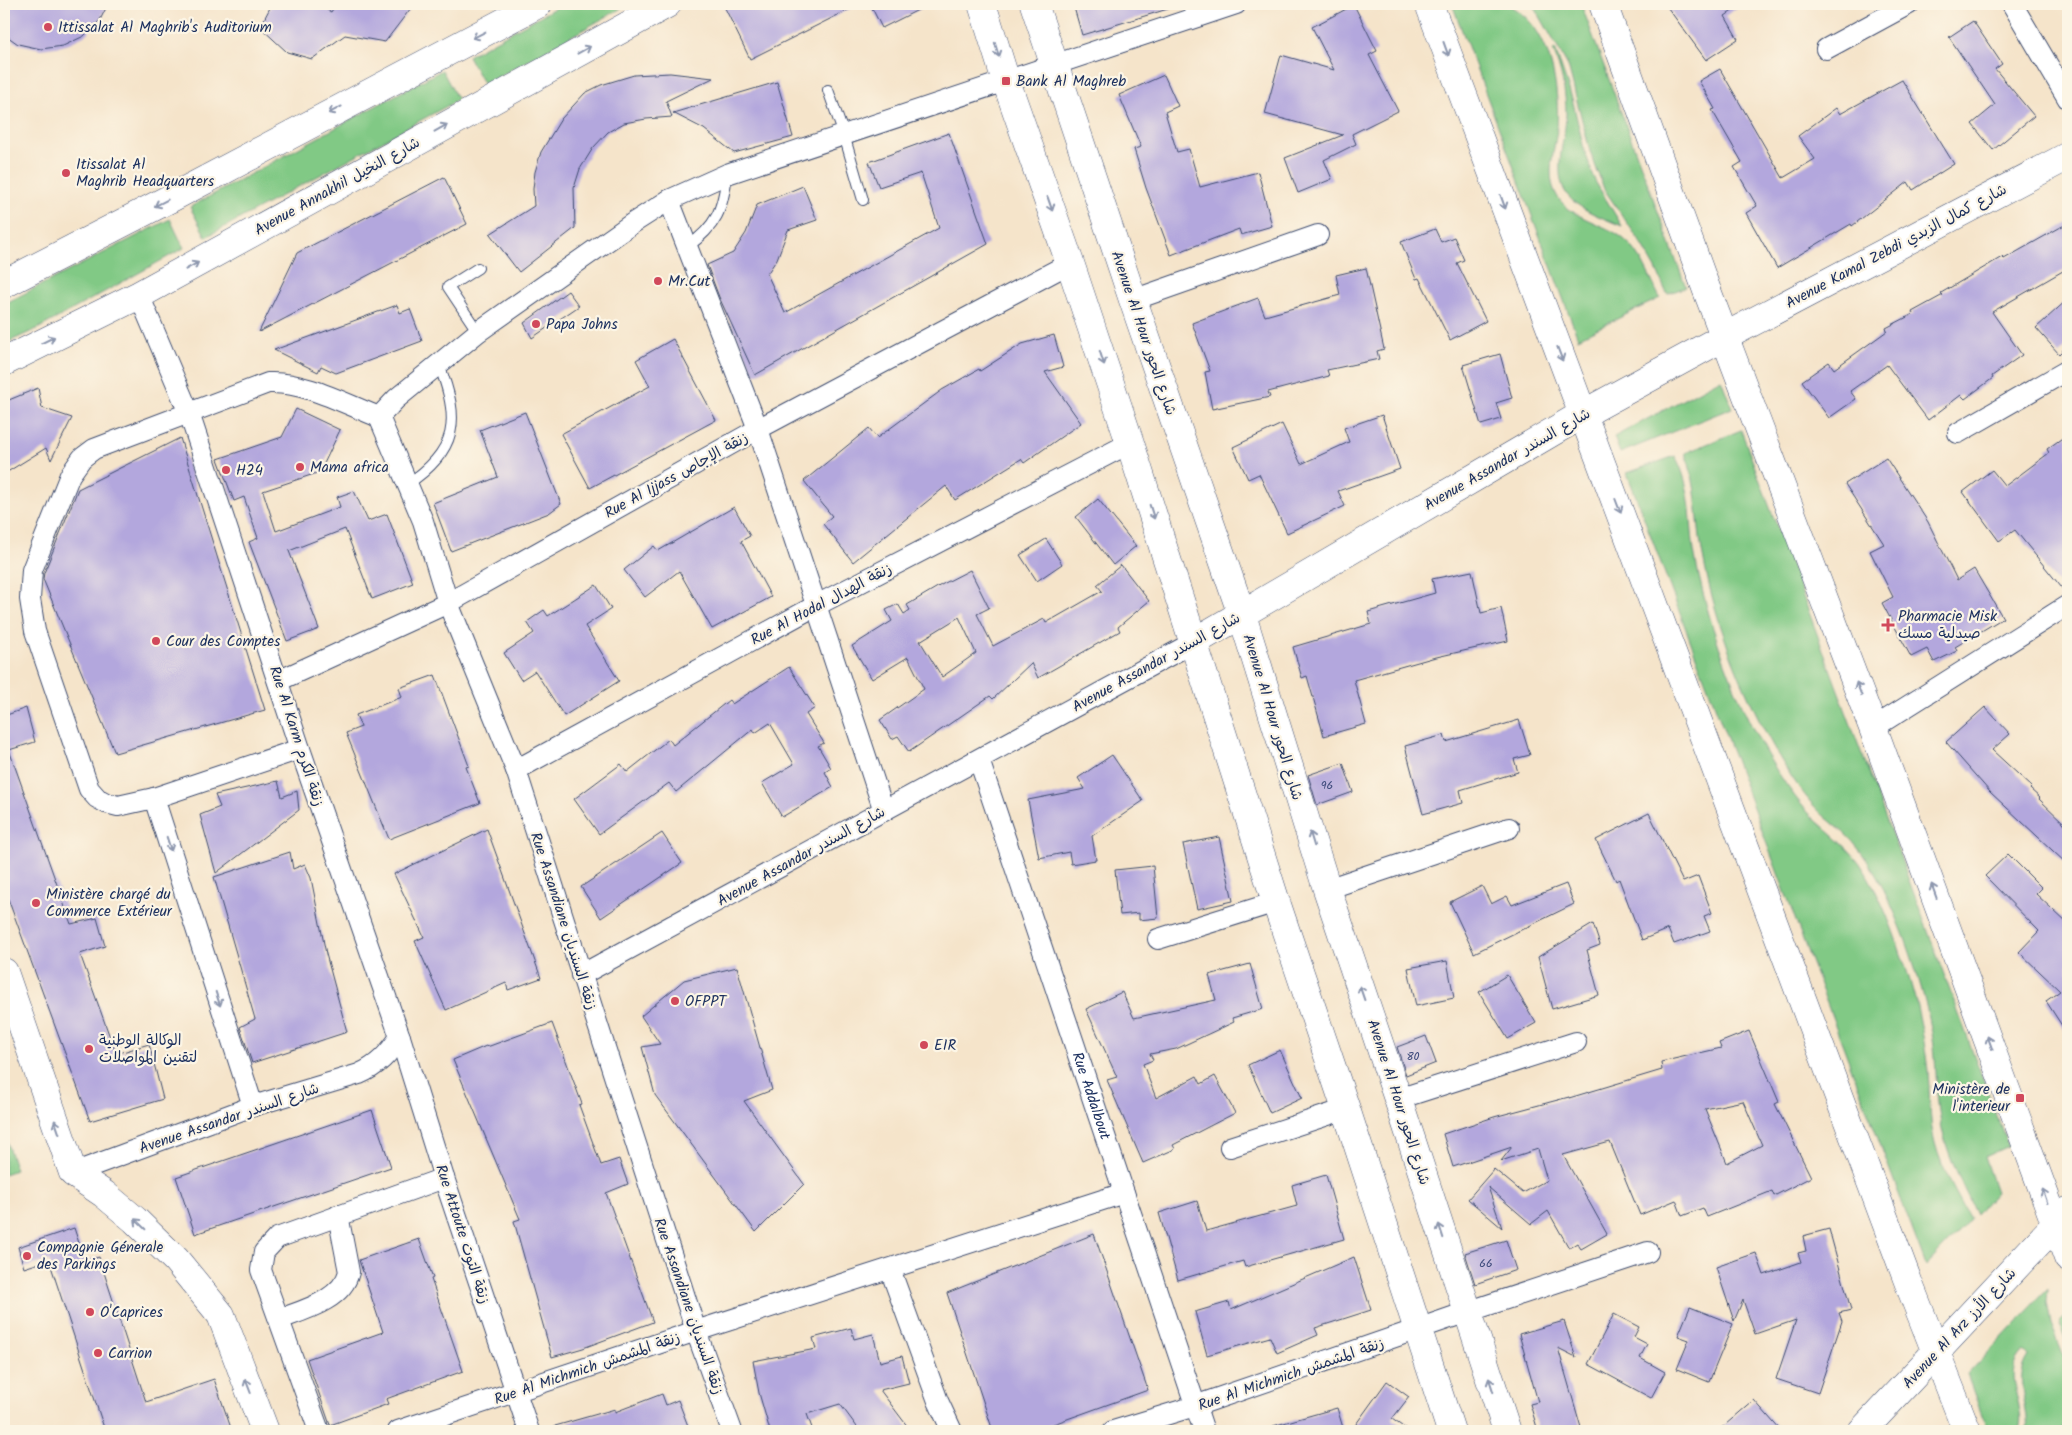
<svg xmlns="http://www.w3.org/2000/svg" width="2072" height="1435" viewBox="0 0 2072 1435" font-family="Kalam,'Playpen Sans Arabic',sans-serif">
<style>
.green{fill:#81c985;stroke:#4e7c72}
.building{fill:#b3a7dd;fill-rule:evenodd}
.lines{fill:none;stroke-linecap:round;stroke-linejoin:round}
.lane-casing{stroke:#3c4a6e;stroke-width:12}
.street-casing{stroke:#3c4a6e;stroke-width:22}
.secondary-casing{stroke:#3c4a6e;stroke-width:29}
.primary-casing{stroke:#3c4a6e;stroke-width:29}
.lane{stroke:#fff;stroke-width:10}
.street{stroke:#fff;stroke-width:20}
.secondary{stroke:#fff;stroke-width:28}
.primary{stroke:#fff;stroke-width:28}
.oneway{stroke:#8d97ae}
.poi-dot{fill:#d1495b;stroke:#fcf5e5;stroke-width:2}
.labels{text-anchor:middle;stroke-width:4.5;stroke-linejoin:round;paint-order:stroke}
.number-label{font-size:12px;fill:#414d7e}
.poi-label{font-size:15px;fill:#1b2f5e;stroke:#fcf5e5;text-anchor:start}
.street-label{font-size:15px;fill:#1b2f5e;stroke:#fcf5e5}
</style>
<rect width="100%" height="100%" fill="#fcf5e5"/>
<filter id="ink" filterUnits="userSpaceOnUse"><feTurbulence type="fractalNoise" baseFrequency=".02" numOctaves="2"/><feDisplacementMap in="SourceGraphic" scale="10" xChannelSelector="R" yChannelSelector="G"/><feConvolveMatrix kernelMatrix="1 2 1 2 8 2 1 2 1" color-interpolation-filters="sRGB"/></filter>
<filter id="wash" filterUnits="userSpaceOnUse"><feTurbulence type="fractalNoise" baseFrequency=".0096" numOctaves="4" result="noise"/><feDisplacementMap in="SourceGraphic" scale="20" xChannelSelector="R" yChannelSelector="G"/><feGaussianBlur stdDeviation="1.12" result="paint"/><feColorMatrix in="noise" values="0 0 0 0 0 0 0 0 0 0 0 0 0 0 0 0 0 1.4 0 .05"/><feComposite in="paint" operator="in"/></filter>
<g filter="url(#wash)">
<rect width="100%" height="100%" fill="#f5e4ca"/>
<path class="green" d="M562,4H629L484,85L468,56Z
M1452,4C1466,4 1492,1 1505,4C1508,4 1512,7 1515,9C1551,31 1560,90 1557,129C1555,149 1546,172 1555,192C1567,219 1605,222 1625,240C1642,254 1650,279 1660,298L1578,338Z
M1533,4H1581L1686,287L1667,294L1656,269L1643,246L1604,189L1590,151L1568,66Z
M1555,49L1572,98L1584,149L1595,181L1622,226C1605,219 1575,208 1566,193C1552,171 1566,139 1566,114C1566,92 1561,70 1553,50Z
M442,70L458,100L206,237L190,207Z
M170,219L184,248L39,328L4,344V304Z
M1721,379L1732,408L1620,453L1614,437Z
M1741,430L2008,1146L1984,1157L1996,1192L1976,1214C1964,1189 1950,1161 1943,1133C1936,1105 1937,1075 1934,1046C1929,1010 1918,975 1906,941C1894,909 1876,868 1853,842C1841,828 1825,819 1813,805C1786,774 1766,735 1749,698C1727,651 1711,602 1702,551C1696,518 1698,484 1685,453Z
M1675,456C1693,487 1689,523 1695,557C1704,605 1720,653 1739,698C1755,737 1778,777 1805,809C1822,828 1844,842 1859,862C1876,886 1892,926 1901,954C1915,992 1924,1032 1928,1072C1930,1096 1929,1120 1935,1143C1942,1170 1957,1195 1970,1219L1926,1266L1627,473Z
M4,1134L16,1170L4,1174V1133Z
M2048,1289L2047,1302L2051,1324L2068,1366V1416L2061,1431H2027C2030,1403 2012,1382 2029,1356L2024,1351C1998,1377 2028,1403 2019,1431H1988L1967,1375Z
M2064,1317H2068V1342L2060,1324V1321Z"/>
<g id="blocks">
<path class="building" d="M4,4H108L100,20L84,36L63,46L41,49L18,44L4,34Z
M272,4H316L331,12L336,4H414L385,42L345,35L312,59L287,52L260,27Z
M723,4H860L750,59Z
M870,4H930L882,28Z
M1073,4H1170L1171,8L1082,35Z
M1665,4H1743L1725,16L1738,39L1706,60Z
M1354,5L1377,51L1369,55L1398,111L1352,134L1356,144L1324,160L1332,179L1298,193L1285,158L1343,135L1265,114L1281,55L1334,70L1312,27Z
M1973,21L2002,64L1995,69L2034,116L1993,150L1972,124L1995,105L1949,37Z
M1720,69L1783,178L1815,159L1798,136L1836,108L1840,114L1902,80L1954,164L1913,190L1908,182L1852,226L1851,224L1777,268L1746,213L1757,206L1734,167L1742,162L1712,110L1715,109L1699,81Z
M670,73L713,78L666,101L672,117L646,119L624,123L608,132L593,148L580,169L574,188L575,228L519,272L490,234L534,206L533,189L535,172L541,152L561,119L585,93L601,85L634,75Z
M1164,75L1178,106L1165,112L1177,152L1189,149L1200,187L1258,172L1272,226L1241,235L1239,229L1171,255L1146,188L1134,149L1141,147L1119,95Z
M777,82L793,137L734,153L704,129L673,113Z
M949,133L988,244L755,375L719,297L707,265L733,253L746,233L757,205L803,186L817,220L788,230L777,259L767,274L785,313L939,228L921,173L879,187L869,162Z
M444,177L467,224L259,332L297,253Z
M2068,223V268L1992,312L2022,355L1992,376L1993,378L1965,399L1961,395L1928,420L1887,365L1850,391L1856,399L1829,418L1802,381L1829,362L1834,369L1887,331L1886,328L1913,314L1912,312L1943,295L1941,293L2002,257L2004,259Z
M1435,229L1441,242L1454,237L1464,260L1457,263L1486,321L1450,340L1419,278L1416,279L1401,242Z
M1366,268L1384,349L1377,351L1379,359L1327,370L1329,376L1268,392L1270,397L1212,409L1205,372L1210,371L1192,323L1258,298L1265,316L1340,295L1336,275Z
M568,291L579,306L532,338L524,323Z
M2068,299V345L2059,354L2036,328Z
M397,305L400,313L410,309L422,341L336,373L321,366L318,372L274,350Z
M1054,335L1063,367L1045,372L1081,423L1024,463L1021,459L955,500L946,486L853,562L823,524L832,516L804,481L869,428L877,438L942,390L979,369L980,371L1022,344Z
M673,339L716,420L590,488L561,434L650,386L636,360Z
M1500,354L1512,398L1496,403L1501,419L1481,425L1463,365Z
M38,388L42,408L72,418L51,460L46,448L4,474V402Z
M296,409L340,430L320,472L263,491L276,531L340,507L337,497L354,491L368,521L387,514L413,583L372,599L345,529L289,551L319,629L287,641L249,542L258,538L244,497L234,501L218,459L282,437Z
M525,412L561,504L549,513L451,551L433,503L498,477L480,430Z
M1382,415L1400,469L1338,491L1345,506L1287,533L1259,474L1248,479L1233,447L1282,424L1301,464L1349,442L1344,428Z
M2068,434V593H2066L2015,530L1999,541L1963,492L1992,470L2005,486L2049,453L2047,449Z
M180,438L265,710L115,753L43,579L44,573L78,489Z
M1886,458L1928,522L1957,580L1974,569L2003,618L1955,647L1957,651L1934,662L1927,649L1911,657L1882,603L1893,597L1870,551L1884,544L1845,484Z
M1098,499L1136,546L1113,565L1076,517Z
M734,507L750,536L741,541L771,597L712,629L679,571L645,597L624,570L654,546L658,551Z
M1046,539L1062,564L1037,581L1020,555Z
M1121,565L1149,601L1118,627L1120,631L1038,678L1031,663L993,699L990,696L909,752L898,736L892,739L880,720L924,689L908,657L872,679L852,646L892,621L886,610L898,604L904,614L910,610L907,605L941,585L970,570L989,608L977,614L993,646L1044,619L1046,623L1102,591L1097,585ZM959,617L976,653L942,677L920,641Z
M1472,571L1481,613L1501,608L1508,641L1432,658L1354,680L1366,724L1324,736L1307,676L1302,678L1293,647L1371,624L1368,612L1435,593L1432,579Z
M596,585L611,609L585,626L619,681L564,716L535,671L521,680L504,653L534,633L527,622L544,610L548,616Z
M789,667L815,708L806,714L824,743L818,746L831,768L825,772L833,787L782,817L762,783L794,764L770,723L755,733L753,729L676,792L669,783L599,834L574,799L621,764L627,772L669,739L673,745L729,700L732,704Z
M435,675L469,766L466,767L480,803L389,839L346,733L361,727L356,715L402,697L399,688Z
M1985,707L2010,734L1992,750L2032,787L2030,789L2040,798L2039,799L2068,827V865L1990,792L1946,742Z
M26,708L35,742L9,750L71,924L97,918L105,946L80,954L116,1054L149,1044L163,1099L90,1121L4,888V716Z
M1519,720L1530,755L1514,759L1518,772L1460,790L1463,803L1423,814L1405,746L1444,735L1446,742Z
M1112,755L1143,801L1092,836L1096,860L1071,864L1069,852L1039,858L1028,800L1085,789L1078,778Z
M1343,763L1353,792L1317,805L1308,775Z
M278,781L282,797L297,791L299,810L216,873L200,815L220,807L215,795Z
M1649,813L1683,882L1698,876L1712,913L1704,916L1710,931L1674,944L1668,929L1642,940L1619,879L1616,881L1596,840Z
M487,829L541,978L508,990L506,983L446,1010L415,941L424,937L394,874Z
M662,833L682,863L601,918L581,887Z
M1219,837L1233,901L1197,909L1183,844Z
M290,852L293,869L305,864L311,878L326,954L347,1032L252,1063L240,1027L255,1019L214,877Z
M2008,854L2042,888L2036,894L2068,924V1035L2046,1001L2060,991L2019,952L2039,931L1985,876Z
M1153,866L1158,918L1139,920V913L1120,915L1115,870Z
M1566,884L1574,904L1474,953L1450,902L1482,886L1491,904L1507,896L1512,905Z
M1593,924L1600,945L1587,950L1599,995L1552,1009L1538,957Z
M1447,961L1454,998L1416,1006L1408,968Z
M1250,964L1263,1009L1232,1018L1234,1022L1176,1049L1150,1054L1153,1060L1143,1064L1156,1098L1197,1076L1201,1084L1215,1076L1235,1113L1173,1145L1175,1149L1143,1163L1107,1080L1117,1077L1086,1009L1122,992L1134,1018L1216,1000L1209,975Z
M737,967L772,1090L744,1101L804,1184L756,1232L655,1095L642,1047L660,1044L641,1016L684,980Z
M1507,975L1536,1023L1508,1039L1479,992Z
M552,1023L582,1104L579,1105L601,1165L619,1159L628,1184L606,1193L653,1322L583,1348L552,1357L514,1221L520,1219L453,1060L486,1046L487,1047Z
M1749,1031L1779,1102L1775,1104L1811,1177L1774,1196L1772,1191L1707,1217L1703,1208L1682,1216L1676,1200L1640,1215L1610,1142L1563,1155L1607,1234L1581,1249L1577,1243L1569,1248L1548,1211L1531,1224L1488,1187L1502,1228L1468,1199L1494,1169L1523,1193L1547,1180L1538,1149L1501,1161L1512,1147L1453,1167L1443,1134L1494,1117L1569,1097V1098L1662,1070L1661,1062L1721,1048L1719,1043ZM1743,1101L1762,1145L1727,1163L1705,1109Z
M1426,1036L1436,1063L1406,1075L1397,1047Z
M1280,1050L1302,1098L1270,1113L1248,1065Z
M372,1110L391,1167L195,1234L176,1177Z
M1326,1175L1344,1239L1245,1267L1243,1261L1178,1280L1159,1213L1197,1201L1206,1231L1297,1206L1292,1185Z
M74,1228L85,1261L99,1257L146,1402L214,1379L232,1431H105L49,1260L24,1268L18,1247Z
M1829,1229L1851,1310L1839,1313L1842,1321L1818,1393L1776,1379L1796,1320L1755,1334L1743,1300L1734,1321L1716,1267L1756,1253L1764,1275L1801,1262L1798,1253L1806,1251L1803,1236Z
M1094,1234L1148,1390L1034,1431H993L947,1293Z
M419,1239L433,1278L431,1279L463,1371L386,1399L388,1404L330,1425L307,1359L383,1332L359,1260Z
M1506,1240L1516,1270L1475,1284L1465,1253Z
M1354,1257L1371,1310L1315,1328L1318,1335L1277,1353L1270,1337L1207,1355L1195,1312L1229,1302L1231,1310Z
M1690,1307L1733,1324L1709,1382L1677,1369L1689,1340L1678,1336Z
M1614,1314L1639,1327L1634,1337L1647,1344L1640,1358L1665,1372L1651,1398L1588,1364Z
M1564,1321L1576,1357L1558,1348L1582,1431H1538L1530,1404L1538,1402L1519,1334Z
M851,1328L854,1339L873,1334L880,1362L902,1356L909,1383L880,1390L911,1431H860L840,1404L807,1414L813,1431H770L759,1393L753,1361L816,1349L813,1338Z
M1387,1381L1409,1397L1392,1419L1409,1431H1351Z
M662,1394L666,1405L678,1400L690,1431H556L555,1426L615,1409V1412Z
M1754,1400L1781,1431H1718Z
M1337,1408L1344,1431H1274L1273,1426Z"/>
</g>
</g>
<g filter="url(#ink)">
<use href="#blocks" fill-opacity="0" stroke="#3c4a6e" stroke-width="1"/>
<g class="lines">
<defs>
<path id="lane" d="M828,90L844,135L863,200
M687,247C717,226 723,209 727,174
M478,332L448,287L478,268
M406,485C458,451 461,420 439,365"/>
<g id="street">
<path d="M2012,4L2068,99"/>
<path d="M1826,49L1909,4"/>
<path d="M669,200L758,429L884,811"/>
<path d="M139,295L189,413L300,749L400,1037L444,1178L529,1431"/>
<path d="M1133,300L1318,235"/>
<path d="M379,417L423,521L448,603L516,770L696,1331L732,1431"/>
<path d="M1958,433L2068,370"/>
<path d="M278,681L448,603L758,429L1070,263"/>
<path d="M1873,728L2068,605"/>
<path d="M300,749L154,798L118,806L106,803L97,798L89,789L35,631L30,599L32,570L70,475L82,458L94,449L268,383C304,381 345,404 379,417L396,399L478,332L633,223L669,200L727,174L1236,4"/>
<path id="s1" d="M979,760L1204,1431"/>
<path d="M516,770L817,605L1130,443"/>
<path d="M154,798L253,1106"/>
<path d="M1327,889L1509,828"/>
<path d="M1158,939L1276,902"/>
<path d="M581,975L1194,642"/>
<path d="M1398,1099L1576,1042"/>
<path d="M1230,1147L1346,1109"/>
<path d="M73,1173L253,1106L359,1074C378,1066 389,1053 400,1037"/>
<path d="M890,1269L938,1401L952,1431"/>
<path d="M280,1319C304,1310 342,1300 349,1272L338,1215"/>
<path d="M319,1431L261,1270L264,1252L277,1238L444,1178"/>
<path d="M398,1431L696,1331L1124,1193"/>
<path d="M1113,1431L1195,1406L1467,1312L1648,1252"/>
</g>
<path id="secondary" d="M982,4L1006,81L1070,263L1130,443L1276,902L1346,1109L1451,1431
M1034,4L1133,300L1242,615L1327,889L1398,1099L1507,1431
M1194,642L1583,414L1724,337L2068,156
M4,972L73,1173L104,1194L135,1220L176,1260L221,1315L265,1431
M1862,1431L2068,1211"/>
<path id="primary" d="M1429,4L1909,1284L1967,1431
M1603,4L1706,288L1873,728L2068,1258
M4,284L173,197L538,4
M4,362L139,295L667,4"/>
</defs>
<use href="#lane" class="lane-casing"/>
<use href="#street" class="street-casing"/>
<use href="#secondary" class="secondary-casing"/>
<use href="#primary" class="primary-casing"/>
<use href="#lane" class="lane"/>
<use href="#street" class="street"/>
<use href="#secondary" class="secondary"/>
<use href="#primary" class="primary"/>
</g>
<defs><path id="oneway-shaft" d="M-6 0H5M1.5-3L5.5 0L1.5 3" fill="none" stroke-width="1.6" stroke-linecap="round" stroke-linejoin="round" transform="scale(1.25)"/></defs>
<g class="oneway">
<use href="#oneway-shaft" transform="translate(479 35) rotate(153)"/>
<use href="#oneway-shaft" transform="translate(1446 49) rotate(70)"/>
<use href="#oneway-shaft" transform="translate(584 50) rotate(-29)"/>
<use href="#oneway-shaft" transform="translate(997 50) rotate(73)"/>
<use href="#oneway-shaft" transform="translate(335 110) rotate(152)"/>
<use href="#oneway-shaft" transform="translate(441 128) rotate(-29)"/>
<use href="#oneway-shaft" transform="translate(1503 202) rotate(70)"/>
<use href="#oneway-shaft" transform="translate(161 203) rotate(153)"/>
<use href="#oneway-shaft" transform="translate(1050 204) rotate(71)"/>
<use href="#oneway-shaft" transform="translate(192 266) rotate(-29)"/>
<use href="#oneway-shaft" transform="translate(48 340) rotate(-26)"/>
<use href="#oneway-shaft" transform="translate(1560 354) rotate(69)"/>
<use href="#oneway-shaft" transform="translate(1102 358) rotate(72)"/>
<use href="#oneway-shaft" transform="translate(1618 506) rotate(69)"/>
<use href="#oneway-shaft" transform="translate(1152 512) rotate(72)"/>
<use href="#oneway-shaft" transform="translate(1859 689) rotate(-111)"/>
<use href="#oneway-shaft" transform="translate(1312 839) rotate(-107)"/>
<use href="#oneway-shaft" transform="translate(169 844) rotate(72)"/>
<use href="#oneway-shaft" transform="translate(1934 891) rotate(-110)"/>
<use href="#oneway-shaft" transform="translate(1362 993) rotate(-109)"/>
<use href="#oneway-shaft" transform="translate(218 999) rotate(72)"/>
<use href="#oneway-shaft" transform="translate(1990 1043) rotate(-110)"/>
<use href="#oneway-shaft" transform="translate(57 1127) rotate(-109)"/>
<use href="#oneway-shaft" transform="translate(2045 1196) rotate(-109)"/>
<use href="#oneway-shaft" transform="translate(140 1224) rotate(-136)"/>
<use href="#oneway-shaft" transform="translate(1441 1231) rotate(-108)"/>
<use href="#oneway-shaft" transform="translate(1491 1385) rotate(-108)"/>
<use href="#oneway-shaft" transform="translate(248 1386) rotate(-111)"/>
</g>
</g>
<g class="poi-dot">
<circle cx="48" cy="27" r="5"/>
<rect x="1001" y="76" width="10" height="10" rx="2.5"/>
<circle cx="66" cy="173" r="5"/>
<circle cx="658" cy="281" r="5"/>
<circle cx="536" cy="324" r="5"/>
<circle cx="300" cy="467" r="5"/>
<circle cx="226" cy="470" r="5"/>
<path d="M1885.5 617.5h5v5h5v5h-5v5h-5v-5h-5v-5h5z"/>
<circle cx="156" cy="641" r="5"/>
<circle cx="36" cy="903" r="5"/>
<circle cx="675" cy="1001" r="5"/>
<circle cx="924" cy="1045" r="5"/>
<circle cx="89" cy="1049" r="5"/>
<rect x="2015" y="1093" width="10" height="10" rx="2.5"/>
<circle cx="27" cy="1256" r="5"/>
<circle cx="90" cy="1312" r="5"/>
<circle cx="98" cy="1353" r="5"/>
</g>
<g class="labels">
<g class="number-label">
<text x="1327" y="789">96</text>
<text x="1413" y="1060">80</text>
<text x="1486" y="1267">66</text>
</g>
<g class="poi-label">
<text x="58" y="32">Ittissalat Al Maghrib's Auditorium</text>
<text x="1016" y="86">Bank Al Maghreb</text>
<text x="76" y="169">Itissalat Al<tspan x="76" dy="17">Maghrib Headquarters</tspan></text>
<text x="668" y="286">Mr.Cut</text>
<text x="546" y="329">Papa Johns</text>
<text x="310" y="472">Mama africa</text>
<text x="236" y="475">H24</text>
<text x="1898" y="621">Pharmacie Misk<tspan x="1898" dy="17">صيدلية مسك</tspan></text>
<text x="166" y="646">Cour des Comptes</text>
<text x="46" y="899">Ministère chargé du<tspan x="46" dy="17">Commerce Extérieur</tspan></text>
<text x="685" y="1006">OFPPT</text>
<text x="99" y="1045">الوكالة الوطنية<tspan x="99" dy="17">لتقنين المواصلات</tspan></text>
<text x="934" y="1050">EIR</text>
<text x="2010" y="1094" text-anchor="end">Ministère de<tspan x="2010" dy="17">l'interieur</tspan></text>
<text x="37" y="1252">Compagnie Génerale<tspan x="37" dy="17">des Parkings</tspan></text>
<text x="100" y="1317">O'Caprices</text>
<text x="108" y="1358">Carrion</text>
</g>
<g class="street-label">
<text transform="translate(337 186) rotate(-29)" y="5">Avenue Annakhil شارع النخيل</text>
<text transform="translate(1896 246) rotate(-28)" y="5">Avenue Kamal Zebdi شارع كمال الزبدي</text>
<text transform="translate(1144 333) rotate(71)" y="5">Avenue Al Hour شارع الحور</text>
<text transform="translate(1507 459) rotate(-30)" y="5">Avenue Assandar شارع السندر</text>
<text transform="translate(676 475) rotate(-29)" y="5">Rue Al Ijjass زنقة الإجاص</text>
<text transform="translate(821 604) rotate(-28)" y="5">Rue Al Hodal زنقة الهدال</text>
<text transform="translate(1156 662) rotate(-29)" y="5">Avenue Assandar شارع السندر</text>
<text transform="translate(1273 717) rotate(73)" y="5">Avenue Al Hour شارع الحور</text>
<text transform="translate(297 736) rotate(72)" y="5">Rue Al Karm زنقة الكرم</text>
<text transform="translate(801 856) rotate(-29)" y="5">Avenue Assandar شارع السندر</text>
<text transform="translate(564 921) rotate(72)" y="5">Rue Assandiane زنقة السنديان</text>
<text dy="5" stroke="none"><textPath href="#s1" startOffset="354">Rue Addalbout</textPath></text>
<text transform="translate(1399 1102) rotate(72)" y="5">Avenue Al Hour شارع الحور</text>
<text transform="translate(229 1118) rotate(-19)" y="5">Avenue Assandar شارع السندر</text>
<text transform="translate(463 1234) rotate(72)" y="5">Rue Attoute زنقة التوت</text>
<text transform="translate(689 1306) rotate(71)" y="5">Rue Assandiane زنقة السنديان</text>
<text transform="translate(1959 1328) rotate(-47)" y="5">Avenue Al Arz شارع الأرز</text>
<text transform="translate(587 1368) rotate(-19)" y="5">Rue Al Michmich زنقة المشمش</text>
<text transform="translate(1291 1374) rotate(-19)" y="5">Rue Al Michmich زنقة المشمش</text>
</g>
</g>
<rect width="2072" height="1435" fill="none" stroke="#fcf5e5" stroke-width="20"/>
</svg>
